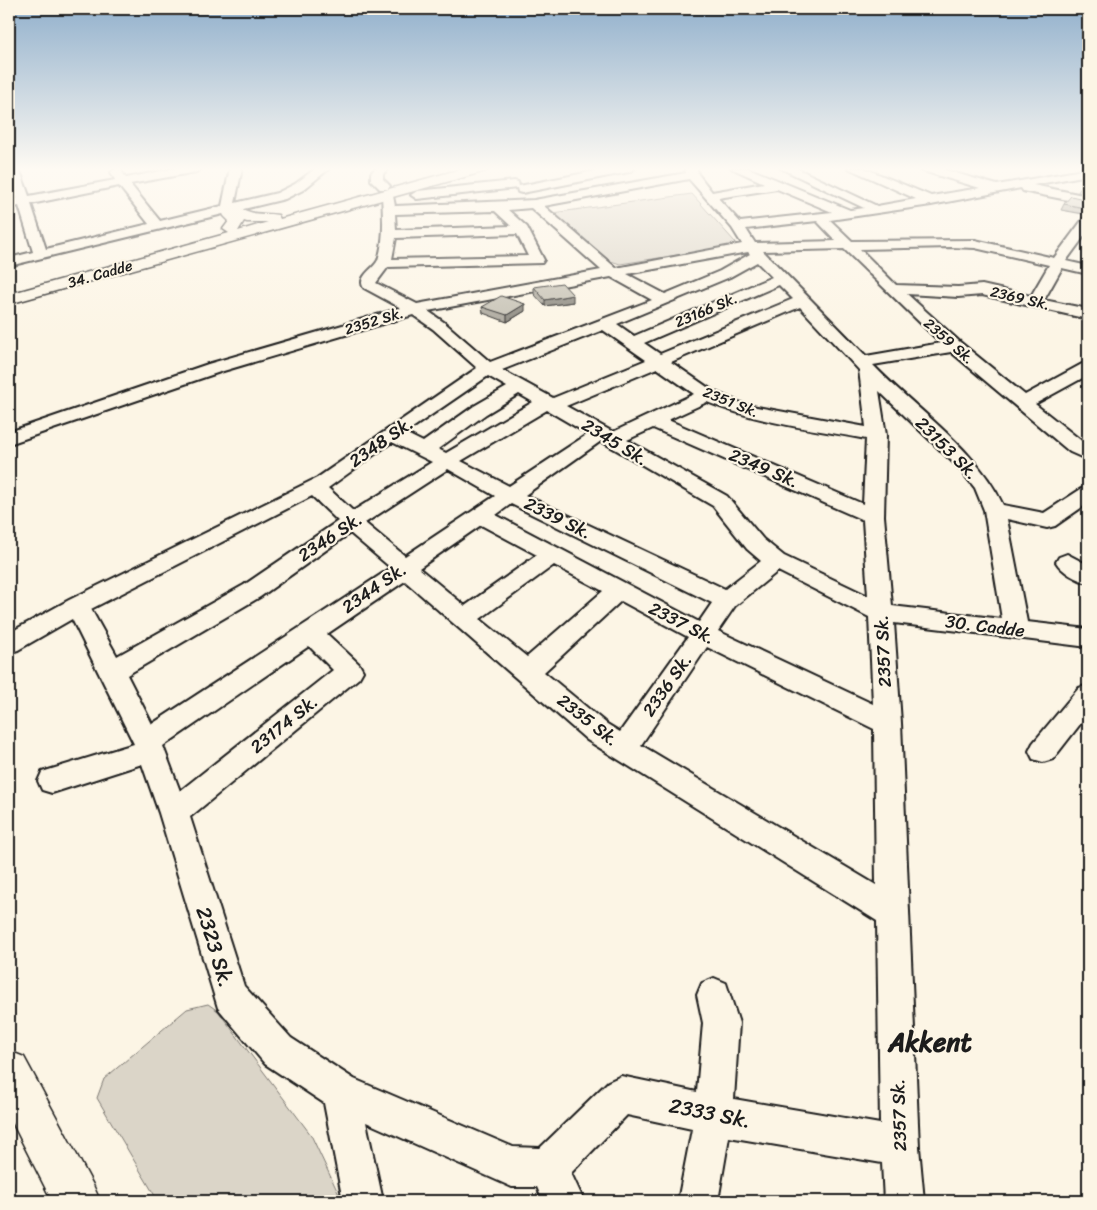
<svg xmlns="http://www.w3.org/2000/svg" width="1097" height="1210" viewBox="0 0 1097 1210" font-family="Sriracha,sans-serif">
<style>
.green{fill:#dbd5c8;stroke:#7c7872}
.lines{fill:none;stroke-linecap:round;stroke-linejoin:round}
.minor-casing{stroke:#1c1c1c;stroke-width:4}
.major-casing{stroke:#1c1c1c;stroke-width:3}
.minor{fill:#fcf5e5;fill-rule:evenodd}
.major{fill:#fcf5e5;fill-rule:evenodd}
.wall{fill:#a9a59a;stroke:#1c1c1c}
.shaded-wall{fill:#89867d;stroke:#1c1c1c}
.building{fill:#c4c0b3;stroke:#1c1c1c}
.labels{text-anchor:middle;stroke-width:4.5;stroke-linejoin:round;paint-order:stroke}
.far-street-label{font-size:15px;fill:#1c1c1c;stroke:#fcf5e5}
.street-label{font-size:18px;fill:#1c1c1c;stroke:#fcf5e5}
.near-street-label{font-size:21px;fill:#1c1c1c;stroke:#fcf5e5}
.near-district-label{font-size:26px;font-weight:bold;fill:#1c1c1c;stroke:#fcf5e5}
</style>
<rect width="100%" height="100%" fill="#fcf5e5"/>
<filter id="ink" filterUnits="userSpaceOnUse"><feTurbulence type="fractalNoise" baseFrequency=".02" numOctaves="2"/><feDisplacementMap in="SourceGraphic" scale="10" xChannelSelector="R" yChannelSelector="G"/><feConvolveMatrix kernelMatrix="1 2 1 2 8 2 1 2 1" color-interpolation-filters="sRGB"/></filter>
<g filter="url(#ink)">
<path class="green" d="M692,194L735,242V246L620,264L602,258L552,213Z
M208,1004L218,1011L311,1135L342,1201H158L97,1098L104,1079L187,1009Z"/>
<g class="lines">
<defs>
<path id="minor" d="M9,168H19L29,196L115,180L111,172L117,168L121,170L126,178L177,168H202L196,172L130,184L160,221L222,206L230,168H242L235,203L277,193L295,184L316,168H330L303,190L285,199L9,266V258L33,252L19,206L9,208V200L17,199ZM119,186L149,224L46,249L31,204Z
M376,168H389L383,174V179L390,186L388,189H380L371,180V173Z
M610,168H635L629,172L522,193L518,192L517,188L417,199L411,195L417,191L514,181L518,182L519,186Z
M685,168H697L698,174L712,192L764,183L731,168H748L850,210L864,208L780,168H796L877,206L916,199L848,168H864L931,196L980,188L920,170L918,168H938L997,185L1088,169V175L1033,185L1088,196V204L1027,192L1023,191L1021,188L931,205L830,220L852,241L975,240L1054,258L1083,219L1088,218V231L1066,261L1088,266V274L1062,268L1044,300L1088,309V319L982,295L958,297L907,294L960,342L1025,395L1082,364L1088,363V375L1035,404L1088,446V460L1070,452L951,352L873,365C915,409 978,450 1003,505L1044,513L1081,489L1088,488V503L1055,526L1047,528L1007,519L1027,622L1088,629V647L894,623L901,723L919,1147L924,1201H884L882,1163L729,1137L718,1201H678L692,1129L627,1115L571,1173L584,1201H543L537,1187H512L366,1122L383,1201H343L324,1103L265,1064L218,1008L159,813L142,764L52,793L42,790L38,781L42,772L134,744L72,619L18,650L9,653V633L69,600L317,478L477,368L433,329L413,315L220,372L9,444V432L208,364L401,308L364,288C356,277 374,269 378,260C385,238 383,216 382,194L384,191H392L395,206L534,200L686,173ZM689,179L732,228L742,244L616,268L544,206ZM777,189L832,212L740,222L718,198ZM531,208L601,270L417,304L376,283L388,267L542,263L544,260L527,227L508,210ZM495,211L511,226L396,230L395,214ZM817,221L836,241L755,243L746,229ZM517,234L528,256L392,259L396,238ZM951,247L975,248L1049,265L1031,296L982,285L958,287L896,285L860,249ZM844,249L941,343L866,356L763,251ZM748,252L750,254L720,271L665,294L627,274ZM757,262L772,277L634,336L617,324L730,277ZM611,277L652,300L490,362L445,323L428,311ZM779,285L793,299L660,354L644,343ZM800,307L859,370L866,427L746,405L713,391L671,362ZM603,330L646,360L553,398L502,370ZM657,368L694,394L613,432L566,406ZM488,376L507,387L474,406L423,442L405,433ZM879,391L959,468L975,488L984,510L1002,619L892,606L884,516L886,435ZM519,394L533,402L446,453L438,449L486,414ZM707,402C758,423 813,429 866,439L863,504L668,420ZM547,410L588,434L509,486L461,461ZM653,428L863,520L868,596L784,556L763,539L727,496L627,440ZM601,441L713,506L747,549L761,561L725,589L525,495ZM392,442L432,462L353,511L328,488ZM448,469L495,496L405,556L365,523ZM312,496L338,521L244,585L117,656L91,609ZM511,504L712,603L699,622L496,515ZM481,525L537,555L465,606L419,568ZM350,533L391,568L152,724L127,675L260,597ZM554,565L603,591L527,657L480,619ZM778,571L869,617L873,704L718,631L735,606ZM405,581L587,740L877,921L880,1124L734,1099L739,1023L726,983L714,978L702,983L697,995L703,1023L697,1092L621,1076L608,1082L540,1148L513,1147L354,1079L291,1038L244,986L190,817L359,678L363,671L359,664L327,634ZM621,601L688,637L620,732L607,724L544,672ZM309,646L333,670L180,791L163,746ZM707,647L874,729L876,885L641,745Z
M1067,554L1088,565V583C1077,580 1062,572 1056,562L1059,557Z
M1088,685V714L1053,759L1043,762L1033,759L1029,751L1033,743L1079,688Z"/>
<path id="major" d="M465,168H488L486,171L9,304V294L229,233L223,229L229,221L224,216L221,209L223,206C234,203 240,209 250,212C258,215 269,213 278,215L280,219ZM244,221L247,222H268L238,231Z
M9,1051L24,1057L93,1185L100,1201H52L9,1116Z"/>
</defs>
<use href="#minor" class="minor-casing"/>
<use href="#major" class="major-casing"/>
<use href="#minor" class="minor"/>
<use href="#major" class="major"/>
</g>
<path class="wall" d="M1088,180V195L1078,192L1081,187Z
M1064,204H1088L1083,214L1061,210Z
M534,287L573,302L545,306L534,294Z
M482,307L525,311L507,322L483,313Z"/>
<path class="shaded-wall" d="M573,295V302L545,306V300Z
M525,304V311L507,322V315Z"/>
<path class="building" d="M1087,180H1088V188L1081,187Z
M1071,196L1088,200V203L1085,208L1064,204Z
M562,283L573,295L545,300L534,287Z
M501,296L525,304L507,315L482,307Z"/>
</g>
<linearGradient id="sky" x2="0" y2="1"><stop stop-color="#91b0cc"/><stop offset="0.5" stop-color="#fefaf3"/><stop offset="1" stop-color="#fefaf3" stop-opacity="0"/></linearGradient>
<rect width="1097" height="338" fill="url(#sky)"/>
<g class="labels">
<g class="far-street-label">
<text transform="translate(100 274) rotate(-16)" y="5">34. Cadde</text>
<text transform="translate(1020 298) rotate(13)" y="5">2369 Sk.</text>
<text transform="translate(706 310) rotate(-23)" y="5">23166 Sk.</text>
<text transform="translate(374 321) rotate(-17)" y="5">2352 Sk.</text>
<text transform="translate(949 341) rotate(41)" y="5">2359 Sk.</text>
<text transform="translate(731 402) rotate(22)" y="5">2351 Sk.</text>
</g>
<g class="street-label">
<text transform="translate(381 442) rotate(-35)" y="6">2348 Sk.</text>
<text transform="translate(615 442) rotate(31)" y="6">2345 Sk.</text>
<text transform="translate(947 448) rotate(45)" y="6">23153 Sk.</text>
<text transform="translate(764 468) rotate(23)" y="6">2349 Sk.</text>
<text transform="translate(558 518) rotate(26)" y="6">2339 Sk.</text>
<text transform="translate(330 537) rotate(-34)" y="6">2346 Sk.</text>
<text transform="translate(374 588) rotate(-35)" y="6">2344 Sk.</text>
<text transform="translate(682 623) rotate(27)" y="6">2337 Sk.</text>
<text transform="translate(985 626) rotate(7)" y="6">30. Cadde</text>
<text transform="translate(883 651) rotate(-93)" y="6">2357 Sk.</text>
<text transform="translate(667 685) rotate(-55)" y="6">2336 Sk.</text>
<text transform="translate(588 720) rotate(38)" y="6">2335 Sk.</text>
<text transform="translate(284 724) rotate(-39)" y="6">23174 Sk.</text>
<text transform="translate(899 1115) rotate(-92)" y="6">2357 Sk.</text>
</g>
<g class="near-street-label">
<text transform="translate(215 947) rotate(73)" y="7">2323 Sk.</text>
<text transform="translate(710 1113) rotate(11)" y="7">2333 Sk.</text>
</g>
<g class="near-district-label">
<text x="930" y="1051">Akkent</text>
</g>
</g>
<rect width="1097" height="1210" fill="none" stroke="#fcf5e5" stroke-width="30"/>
<rect x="15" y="15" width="1067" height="1180" fill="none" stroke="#1c1c1c" stroke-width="2" filter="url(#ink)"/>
</svg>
